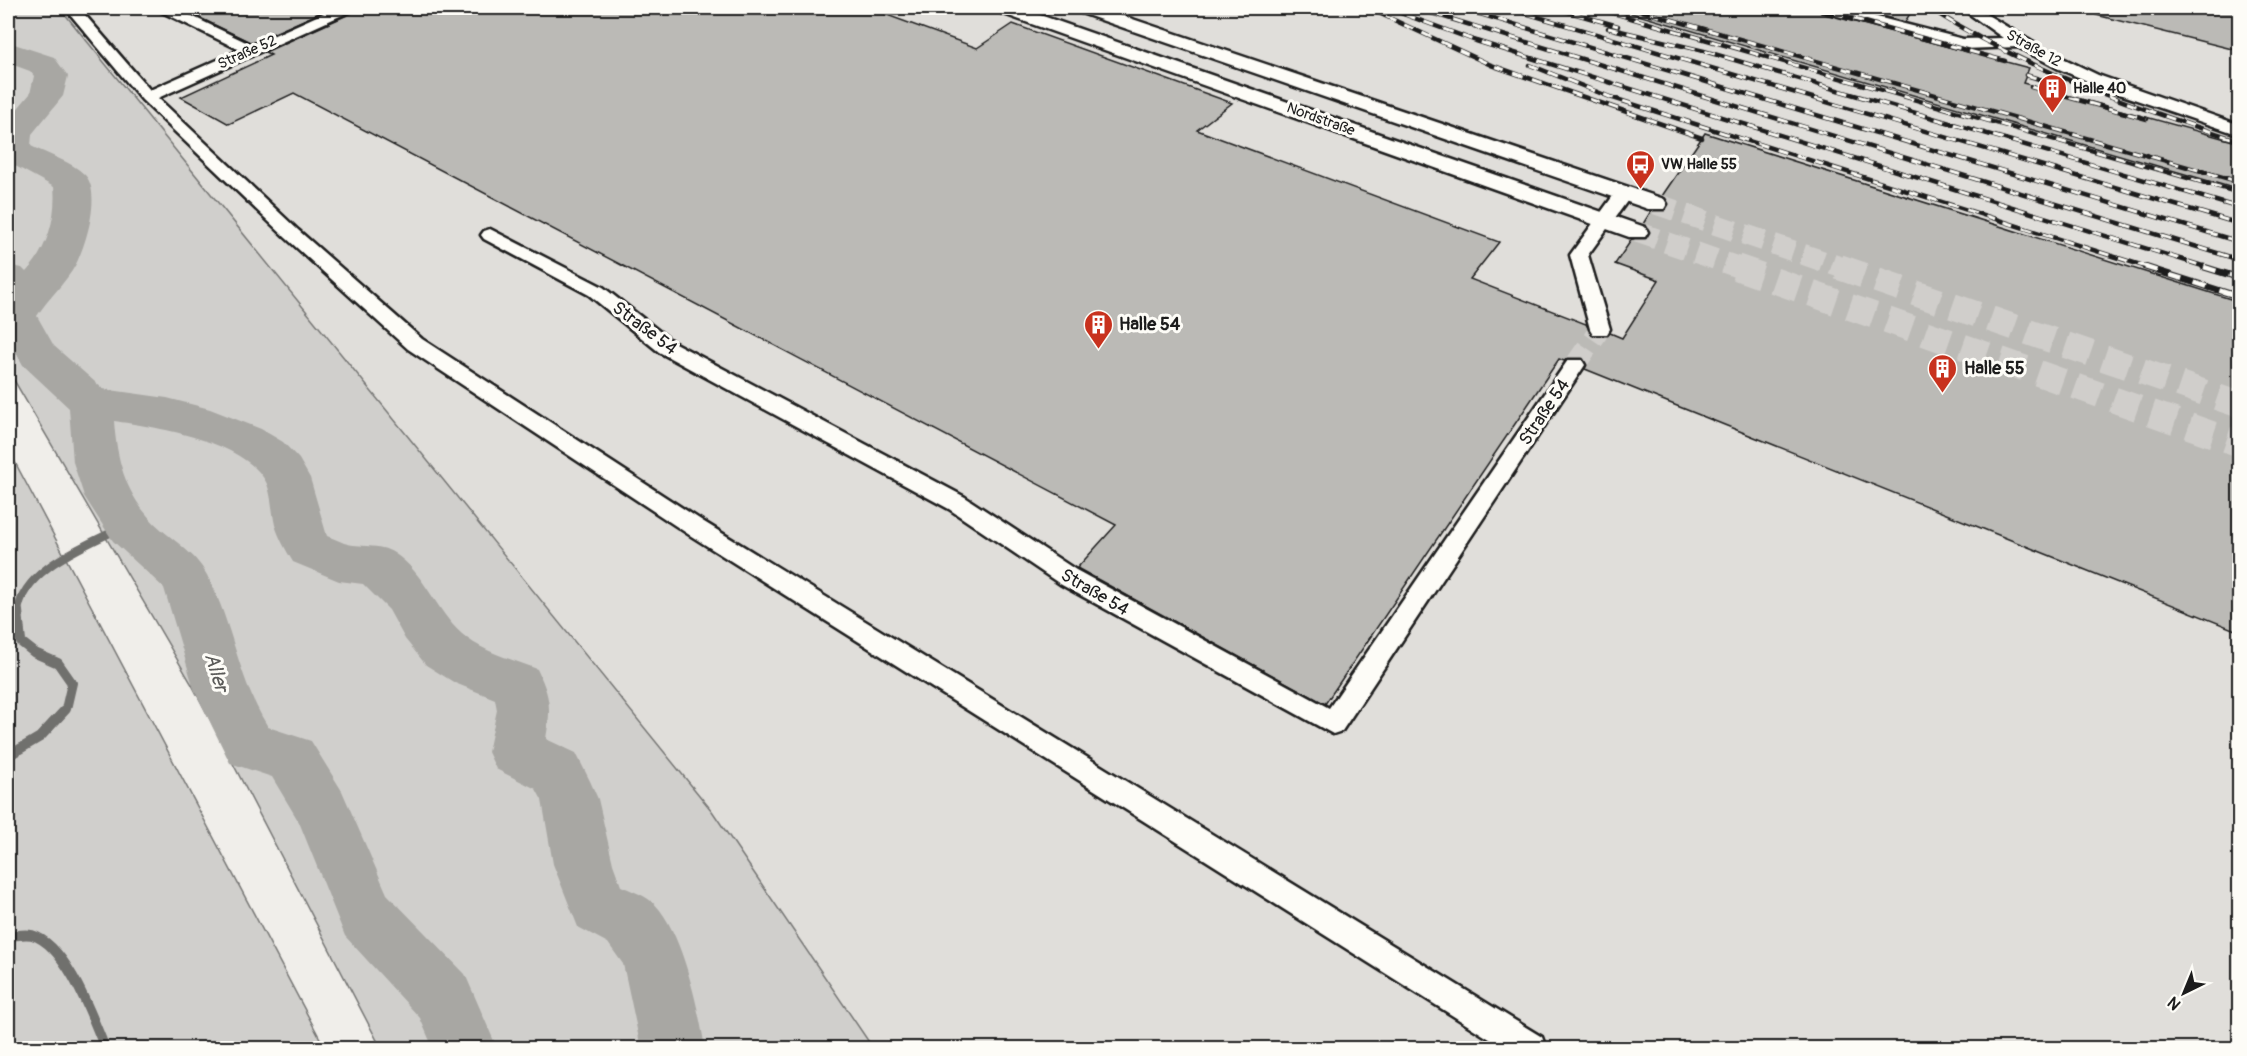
<svg xmlns="http://www.w3.org/2000/svg" width="2247" height="1056" viewBox="0 0 2247 1056" font-family="Pangolin,sans-serif">
<style>
.built{fill:#e0deda}
.green{fill:#d0cfcc;stroke:#767674;stroke-width:1.5}
.lines{fill:none;stroke-linecap:round;stroke-linejoin:round}
.stream-far1{stroke:#706f6d;stroke-width:8}
.stream{stroke:#706f6d;stroke-width:10}
.river{fill:#a8a7a3;fill-rule:evenodd}
.building{fill:#bbbab6;stroke:#1c1c1c;stroke-width:1.5}
.minor-tunnel{stroke:#d0cecb;stroke-width:21;stroke-dasharray:21 10;stroke-linecap:butt}
.tertiary-tunnel-far1{stroke:#d0cecb;stroke-width:21;stroke-dasharray:21 10;stroke-linecap:butt}
.tertiary-tunnel{stroke:#d0cecb;stroke-width:26;stroke-dasharray:26 14;stroke-linecap:butt}
.minor-casing{stroke:#1c1c1c;stroke-width:5}
.tertiary-casing{stroke:#1c1c1c;stroke-width:5}
.minor{fill:#fdfcf7;fill-rule:evenodd}
.tertiary{fill:#fdfcf7;fill-rule:evenodd}
.rail-far1-casing{stroke:#1c1c1c;stroke-width:4.5}
.rail-casing{stroke:#1c1c1c;stroke-width:7}
.rail-far1{stroke:#fdfcf7;stroke-width:3;stroke-dasharray:10;stroke-linecap:butt}
.rail{stroke:#fdfcf7;stroke-width:4.5;stroke-dasharray:13;stroke-linecap:butt}
.labels{text-anchor:middle;stroke-width:6;stroke-linejoin:round;paint-order:stroke}
.far-street-label{font-size:15px;fill:#1c1c1c;stroke:#fdfcf7}
.far-poi-label{font-size:15px;font-weight:bold;fill:#1c1c1c;stroke:#fdfcf7;text-anchor:start}
.poi-label{font-size:18px;font-weight:bold;fill:#1c1c1c;stroke:#fdfcf7;text-anchor:start}
.street-label{font-size:18px;fill:#1c1c1c;stroke:#fdfcf7}
.water-label{font-size:20px;font-style:italic;fill:#5b5b59;stroke:#fdfcf7}
</style>
<rect width="100%" height="100%" fill="#f0eeea"/>
<filter id="ink" filterUnits="userSpaceOnUse"><feTurbulence type="fractalNoise" baseFrequency=".0167" numOctaves="2"/><feDisplacementMap in="SourceGraphic" scale="12" xChannelSelector="R" yChannelSelector="G"/><feConvolveMatrix kernelMatrix="1 2 1 2 8 2 1 2 1" color-interpolation-filters="sRGB"/></filter>
<g filter="url(#ink)">
<path class="built" d="M60,8H2239V1048H873L712,811Z"/>
<path class="green" d="M8,8H60L712,811L873,1048H381L191,683L8,370Z
M8,449L325,1048H8Z"/>
<g class="lines">
<path class="stream-far1" d="M18,613C21,568 91,544 126,525"/>
<path class="stream" d="M8,756L40,737L66,709L72,683L58,663L35,653L21,642L18,611
M8,936C15,936 24,933 32,935C67,945 92,1017 105,1048"/>
<path class="river" d="M8,42L54,57L68,76L63,96L32,134L31,146C48,155 71,161 85,175C102,193 86,244 76,264C66,283 48,298 37,316L54,346L103,389L167,398L210,409L261,429L283,442L299,459L310,478L327,536C333,538 339,541 344,543C360,548 379,543 394,553C425,573 435,610 462,634C481,651 513,660 537,669C551,698 551,708 546,739L576,753L590,781L598,799L613,864L621,886C630,890 642,894 651,901C681,924 699,1011 705,1048H641L623,964L608,943L578,927L553,864L542,800L536,789L496,769L488,752L497,710L495,699L455,683L426,665L405,639L389,610L363,584L339,581L293,562C286,550 279,538 275,525C272,512 272,497 267,484C247,441 156,427 114,421C117,465 128,501 162,530C181,546 198,556 209,579C234,628 238,679 268,727L311,741L342,791L387,894L465,974L497,1048H433L420,1018L345,936L299,822L272,777L230,763L194,689L164,588L113,541L84,496L73,462L69,408L23,365L8,338V265L22,268L26,272C47,251 57,216 54,187L8,162V120L30,94L34,76L30,71L8,63Z"/>
</g>
<path class="building" d="M179,8H331L252,43Z
M355,8H868L977,48L1013,24L1232,103L1197,130L1499,242L1470,279L1586,324L1593,336H1607L1610,333L1622,338L1659,280L1615,264L1632,239L1647,238L1650,231L1643,224L1651,211L1666,210L1669,203L1662,196L1705,133L2240,302V632L1585,369L1587,364L1582,358H1568L1564,361L1559,359L1325,704L1077,568L1116,525L294,93L229,124L181,97L271,55L265,52L352,13Z
M1631,8H1818L1821,13L2029,68L2023,83L2240,143V190L1631,13Z
M1849,8H1894L1911,12L1905,22Z
M2097,8H2240V51L2096,15Z"/>
<g class="lines">
<path class="minor-tunnel" d="M1575,365L1600,329"/>
<path class="tertiary-tunnel-far1" d="M1656,204L1843,268
M1637,232L1740,268"/>
<path class="tertiary-tunnel" d="M1736,267L2240,444
M1839,267L2240,405"/>
<defs>
<path id="minor" d="M65,8H79L150,90L240,50L160,11L158,8H175L252,45L335,8H353L351,11L158,98L298,230L422,339L704,522L1542,1037L1546,1048H1504L688,534L408,349L286,238L142,100Z
M1820,8H1842L1963,39L2003,38L1961,8H1976L2042,48L2098,75L2240,125V135L2116,93L2059,69L2018,47L1963,49L1822,11Z
M1624,188L1633,193L1588,255L1610,329L1607,334H1593L1590,329L1570,255L1618,189Z
M490,229L603,287L673,342L965,497L1076,570L1329,708L1568,360H1582L1585,365L1342,731L1333,734L1060,584L949,509L659,352L589,295L484,239L481,235L484,231Z"/>
<path id="tertiary" d="M995,8H1020L1645,227L1648,232L1645,237H1629L998,12Z
M1075,8H1100L1664,199L1667,204L1664,209H1648L1078,12Z"/>
</defs>
<use href="#minor" class="minor-casing"/>
<use href="#tertiary" class="tertiary-casing"/>
<use href="#minor" class="minor"/>
<use href="#tertiary" class="tertiary"/>
<defs>
<path id="rail-far1" d="M1368,8L1491,65L1702,138
M1387,8L1476,41L2209,268
M1415,8L2240,260
M1460,8L2240,242
M1508,8L2240,224
M1555,8L1618,26
M1596,8L2240,193
M1631,8L2240,182
M1815,8L2005,61
M1929,8C2026,70 2131,106 2240,141
M1608,28L1704,51L2240,208
M1530,65L1610,97L2150,268
M2026,75L2049,82
M2031,87L2147,119"/>
<path id="rail" d="M2145,267L2240,297
M2204,267L2240,278"/>
</defs>
<use href="#rail-far1" class="rail-far1-casing"/>
<use href="#rail" class="rail-casing"/>
<use href="#rail-far1" class="rail-far1"/>
<use href="#rail" class="rail"/>
</g>
</g>
<defs>
<symbol id="building-pin" viewBox="-11 -11 22 30"><path d="M0 17L-7.5 6A9.5 9.5 0 1 1 7.5 6Z" fill="#c8321e" stroke="#fdfcf7"/><path d="M-4-6H4V6H1V3H-1V6H-4ZM-2.5-4.3h1.7v1.8h-1.7ZM.8-4.3h1.7v1.8H.8ZM-2.5-1h1.7V.8h-1.7ZM.8-1h1.7V.8H.8Z" fill="#fff"/></symbol>
<symbol id="bus-pin" viewBox="-11 -11 22 30"><path d="M0 17L-7.5 6A9.5 9.5 0 1 1 7.5 6Z" fill="#c8321e" stroke="#fdfcf7"/><path d="M-5-6H5V4H4V6H2V4H-2V6H-4V4H-5ZM-3.5-4V0h7V-4ZM-3.5 1.2v1.5H-2V1.2ZM2 1.2v1.5H3.5V1.2Z" fill="#fff"/></symbol>
</defs>
<g fill-rule="evenodd">
<use href="#building-pin" x="2036" y="72" width="33" height="45"/>
<use href="#bus-pin" x="1624" y="148" width="33" height="45"/>
<use href="#building-pin" x="1082" y="308" width="33" height="45"/>
<use href="#building-pin" x="1926" y="352" width="33" height="45"/>
</g>
<g class="labels">
<g class="far-street-label">
<text transform="translate(2034 48) rotate(29)" y="5">Straße 12</text>
<text transform="translate(247 52) rotate(-24)" y="5">Straße 52</text>
<text transform="translate(1321 119) rotate(20)" y="5">Nordstraße</text>
</g>
<g class="far-poi-label">
<text x="2073" y="93">Halle 40</text>
<text x="1661" y="169">VW Halle 55</text>
</g>
<g class="poi-label">
<text x="1119" y="330">Halle 54</text>
<text x="1964" y="374">Halle 55</text>
</g>
<g class="street-label">
<text transform="translate(645 328) rotate(37)" y="6">Straße 54</text>
<text transform="translate(1544 412) rotate(-56)" y="6">Straße 54</text>
<text transform="translate(1095 592) rotate(30)" y="6">Straße 54</text>
</g>
<g class="water-label">
<text transform="translate(217 672) rotate(73)" y="7">Aller</text>
</g>
</g>
<rect width="2247" height="1056" fill="none" stroke="#fdfcf7" stroke-width="30"/>
<rect x="15" y="15" width="2217" height="1026" fill="none" stroke="#1c1c1c" stroke-width="2" filter="url(#ink)"/>
<g transform="translate(2184 993) rotate(223)" stroke="#fdfcf7" stroke-width="4.5" paint-order="stroke">
<path d="M0-4.5L10 22L0 15L-10 22Z" fill="#1c1c1c"/>
<text y="-9" font-size="16" font-weight="bold" text-anchor="middle" fill="#1c1c1c">N</text>
</g>
</svg>
